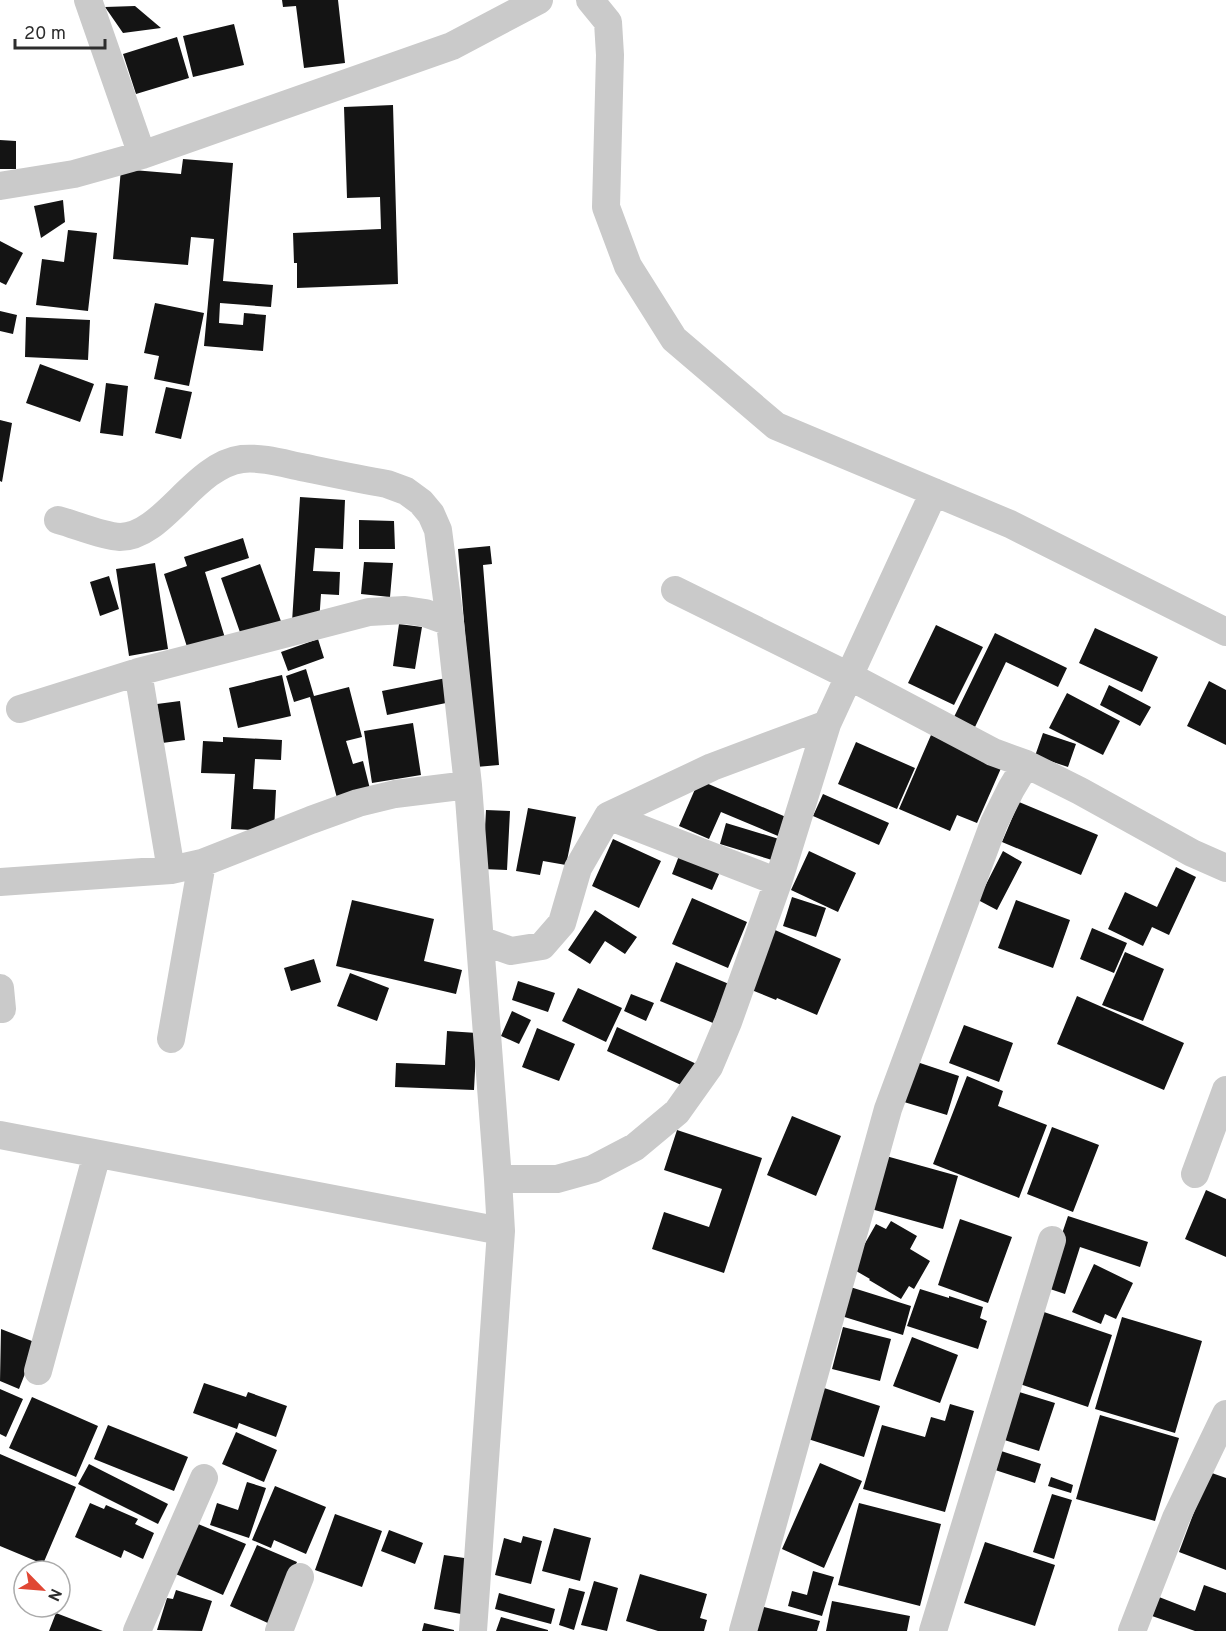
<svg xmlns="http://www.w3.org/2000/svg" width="1226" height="1631" viewBox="0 0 1226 1631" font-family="Overpass,sans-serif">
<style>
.building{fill:#141414}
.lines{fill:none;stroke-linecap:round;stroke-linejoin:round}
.minor{stroke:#cacaca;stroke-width:28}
</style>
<rect width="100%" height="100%" fill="#fff"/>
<path class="building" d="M282,0H338L345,63L304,68L296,6L283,7Z
M135,6L161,28L123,33L105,7Z
M234,24L244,65L193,77L183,36Z
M177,37L189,78L136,94L123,54Z
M393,105L398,284L297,288V263H294L293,233L381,229L380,197L347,198L344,107Z
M0,140L16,141V169H0Z
M183,159L233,163L223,281L273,285L271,307L220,303L219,323L243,325L244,313L266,315L263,351L204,346L214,239L191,237L188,265L113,259L121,169L181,174Z
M63,200L65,222L41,238L34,206Z
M68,230L97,233L88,311L36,305L42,259L64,262Z
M0,241L23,253L6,285L0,282Z
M155,303L204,313L189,386L154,379L159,356L144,353Z
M0,311L17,315L13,334L0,331Z
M26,317L90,320L88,360L25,357Z
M40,364L94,384L80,422L26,403Z
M106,383L128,386L123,436L100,433Z
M166,387L192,392L181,439L155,433Z
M0,420L12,423L2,482L0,481Z
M300,497L345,500L343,549L315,548L313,571L340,572L339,595L321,594L319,623L292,622Z
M359,520L394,521L395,549H359Z
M243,538L249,558L205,572L225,638L188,650L164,574L187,566L184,557Z
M490,546L492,564L483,565L499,765L476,767L458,549Z
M364,562L393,563L390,597L361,594Z
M155,563L168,649L129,656L116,569Z
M260,564L282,624L242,638L221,578Z
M109,576L119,609L100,616L90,582Z
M399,624L422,627L415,669L393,666Z
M936,625L983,647L954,705L908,683Z
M1095,628L1158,657L1142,692L1079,663Z
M995,633L1067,668L1058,687L1006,662L975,727L954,717Z
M318,639L324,658L288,671L281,652Z
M306,669L314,696L349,687L362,737L346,741L353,764L363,761L370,789L337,798L310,697L294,702L286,676Z
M282,675L291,716L238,728L229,688Z
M446,678L451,702L387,715L382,691Z
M1209,681L1226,690V745L1187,726Z
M1109,685L1151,707L1140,726L1100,705Z
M1067,693L1120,721L1103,755L1049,728Z
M180,701L185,740L162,743L157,704Z
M413,723L421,775L372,783L364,731Z
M1043,733L1076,744L1068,767L1035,756Z
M931,735L1002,766L977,823L957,815L950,831L899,809Z
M223,737L282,740L281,760L255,759L253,789L276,790L274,831L231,829L235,774L201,773L203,741L223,742Z
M856,742L915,768L897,809L838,784Z
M699,780L786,817L778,836L721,812L709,839L679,826Z
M823,794L889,823L879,845L813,816Z
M1019,802L1098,835L1081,875L1002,842Z
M528,808L576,817L566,865L543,861L540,875L516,871Z
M486,810L510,811L507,870L483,869Z
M726,823L779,839L772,860L720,844Z
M613,839L661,861L639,908L592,886Z
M682,848L723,865L712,890L672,874Z
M809,851L856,873L838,912L791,890Z
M1003,851L1022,862L997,910L978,900Z
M1176,867L1196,877L1169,935L1152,927L1143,946L1108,929L1125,892L1157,907Z
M792,897L826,908L816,937L783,926Z
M692,898L747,922L728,968L672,944Z
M352,900L434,919L424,961L462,970L456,994L336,966Z
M1016,900L1070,920L1053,968L998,948Z
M595,910L637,937L625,954L605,941L590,964L568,950Z
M1092,928L1127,943L1114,973L1080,959Z
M775,930L841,959L817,1015L777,998L776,1000L749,989Z
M1125,952L1164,969L1143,1021L1102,1005Z
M314,959L321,982L291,991L284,968Z
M676,962L729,984L713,1023L660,1001Z
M350,973L389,988L377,1021L337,1006Z
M518,981L555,993L548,1012L512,1000Z
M578,988L622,1008L606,1042L562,1021Z
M631,994L654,1003L646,1021L624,1011Z
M1077,996L1184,1043L1164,1090L1057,1044Z
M512,1011L531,1020L519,1044L501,1036Z
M964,1025L1013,1043L999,1082L949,1063Z
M617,1027L703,1067L692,1090L607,1051Z
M537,1028L575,1044L559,1081L522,1067Z
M447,1031L477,1033L474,1090L395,1087L396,1063L445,1065Z
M917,1062L959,1076L947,1115L904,1102Z
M967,1076L1003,1091L998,1106L1047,1125L1019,1198L933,1164Z
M792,1116L841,1136L816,1196L767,1175Z
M1052,1127L1099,1145L1073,1212L1027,1194Z
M677,1130L762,1158L724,1273L652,1249L664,1212L709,1227L722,1189L664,1170Z
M886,1156L958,1176L943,1229L871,1209Z
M1206,1190L1226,1199V1257L1185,1239Z
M1068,1216L1148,1242L1140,1267L1080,1247L1065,1294L1044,1287Z
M960,1219L1012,1237L988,1303L938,1285Z
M891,1221L917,1236L910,1249L930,1261L914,1289L909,1286L901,1299L869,1280L870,1279L851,1268L876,1224L886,1229Z
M1094,1264L1133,1283L1116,1319L1105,1314L1101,1324L1072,1312Z
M847,1286L911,1306L903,1335L838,1315Z
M920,1289L949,1298V1296L983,1307L980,1318L987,1321L978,1349L907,1326Z
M1038,1310L1112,1335L1088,1407L1014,1382Z
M1122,1317L1202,1341L1175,1433L1095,1409Z
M843,1327L891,1339L880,1381L832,1369Z
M1,1329L37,1343L19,1389L0,1381Z
M912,1337L958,1355L940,1403L893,1386Z
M204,1383L246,1397L248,1392L287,1406L276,1437L239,1423L237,1429L193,1413Z
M824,1388L880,1406L864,1457L808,1439Z
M0,1389L23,1399L6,1437L0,1434Z
M1013,1390L1055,1403L1039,1451L998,1438Z
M32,1397L98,1426L76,1477L9,1448Z
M950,1404L974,1411L945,1512L863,1489L882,1425L925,1437L931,1417L945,1421Z
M1100,1415L1179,1438L1155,1521L1076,1499Z
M108,1425L188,1457L174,1491L94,1459Z
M236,1432L277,1450L264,1482L222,1464Z
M995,1449L1041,1464L1035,1483L989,1468Z
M0,1454L76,1487L43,1564L0,1546Z
M820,1463L862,1481L824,1568L782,1549Z
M89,1464L168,1504L158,1524L78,1484Z
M1209,1472L1226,1478V1570L1179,1552Z
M1051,1477L1073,1485L1071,1493L1048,1486Z
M247,1482L266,1488L249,1538L210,1525L217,1503L238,1510Z
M275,1486L326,1507L306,1554L274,1540L271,1548L252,1540Z
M1052,1494L1072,1500L1054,1559L1033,1552Z
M90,1503L104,1509L106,1505L138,1519L135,1524L154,1533L143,1559L124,1550L121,1558L75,1537Z
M859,1503L941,1524L920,1606L838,1585Z
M335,1514L382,1531L362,1587L315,1570Z
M191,1521L246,1544L223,1595L169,1571Z
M554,1528L591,1538L580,1581L542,1571Z
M389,1530L423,1543L415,1564L381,1551Z
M523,1536L542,1541L531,1584L495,1575L504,1538L521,1543Z
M985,1542L1055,1565L1035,1626L964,1603Z
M257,1545L297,1562L270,1624L230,1606Z
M444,1555L471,1559L461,1614L434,1609Z
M813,1571L834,1577L822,1616L788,1606L792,1591L807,1595Z
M640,1574L707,1594L700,1618L707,1620L704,1631H658L626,1621Z
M594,1581L618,1588L607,1631L581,1625Z
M1204,1585L1226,1593V1631H1195L1152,1616L1159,1597L1195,1611Z
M569,1588L585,1592L574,1630L559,1625Z
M176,1590L212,1601L202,1631L157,1630L167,1598L173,1599Z
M499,1593L555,1609L551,1624L495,1609Z
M832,1601L910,1616L907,1631H826Z
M756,1605L820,1621L817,1631H749Z
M56,1613L103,1631H49Z
M501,1617L548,1630V1631H496Z
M424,1623L454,1630V1631H422Z"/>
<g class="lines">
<path class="minor" d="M88,0L142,155
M590,0L608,22L610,55L606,207L628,266L674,339L776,426L1010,524L1226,632
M0,186L74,174L142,155L452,46L539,0
M58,520C77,525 101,536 120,537C163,537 194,465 242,459C261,457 282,463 301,467C330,473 358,479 387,484L406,491L421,502L431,514L438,530L450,622L468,785L498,1179L501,1231L473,1631
M675,590L849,676L993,752L1026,764L1080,791L1192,853L1226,868
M138,672L171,870
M20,709L138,672L369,612L405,610L425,613L450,622
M608,816L778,882
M0,882L171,870L202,863L311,820L358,803L395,794L468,785
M480,940L511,951L542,946L562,923L578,868L608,816L712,767L827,724
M0,988L2,1009
M171,1039L202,863
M0,1135L501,1231
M1195,1174L1226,1090
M498,1179H557L593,1169L635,1147L677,1112L709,1067L728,1022L778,882L827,724L934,492
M38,1371L97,1154
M137,1631L204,1478
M279,1631L300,1577
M743,1631L888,1109L994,823L1011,789L1026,764
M933,1631L1052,1240
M1132,1631L1176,1518L1226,1414"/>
</g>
<g transform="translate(42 1589) rotate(115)"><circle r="28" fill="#ffffff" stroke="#ababab" stroke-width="1.5"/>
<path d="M0-4.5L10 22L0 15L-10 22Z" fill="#e04734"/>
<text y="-9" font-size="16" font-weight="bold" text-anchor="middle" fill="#2d2d2d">N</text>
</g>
<path d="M15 39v9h90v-9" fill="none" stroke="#2d2d2d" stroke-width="3"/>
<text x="24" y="39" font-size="18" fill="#2d2d2d" stroke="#ffffff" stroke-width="4.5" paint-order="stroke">20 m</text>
</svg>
